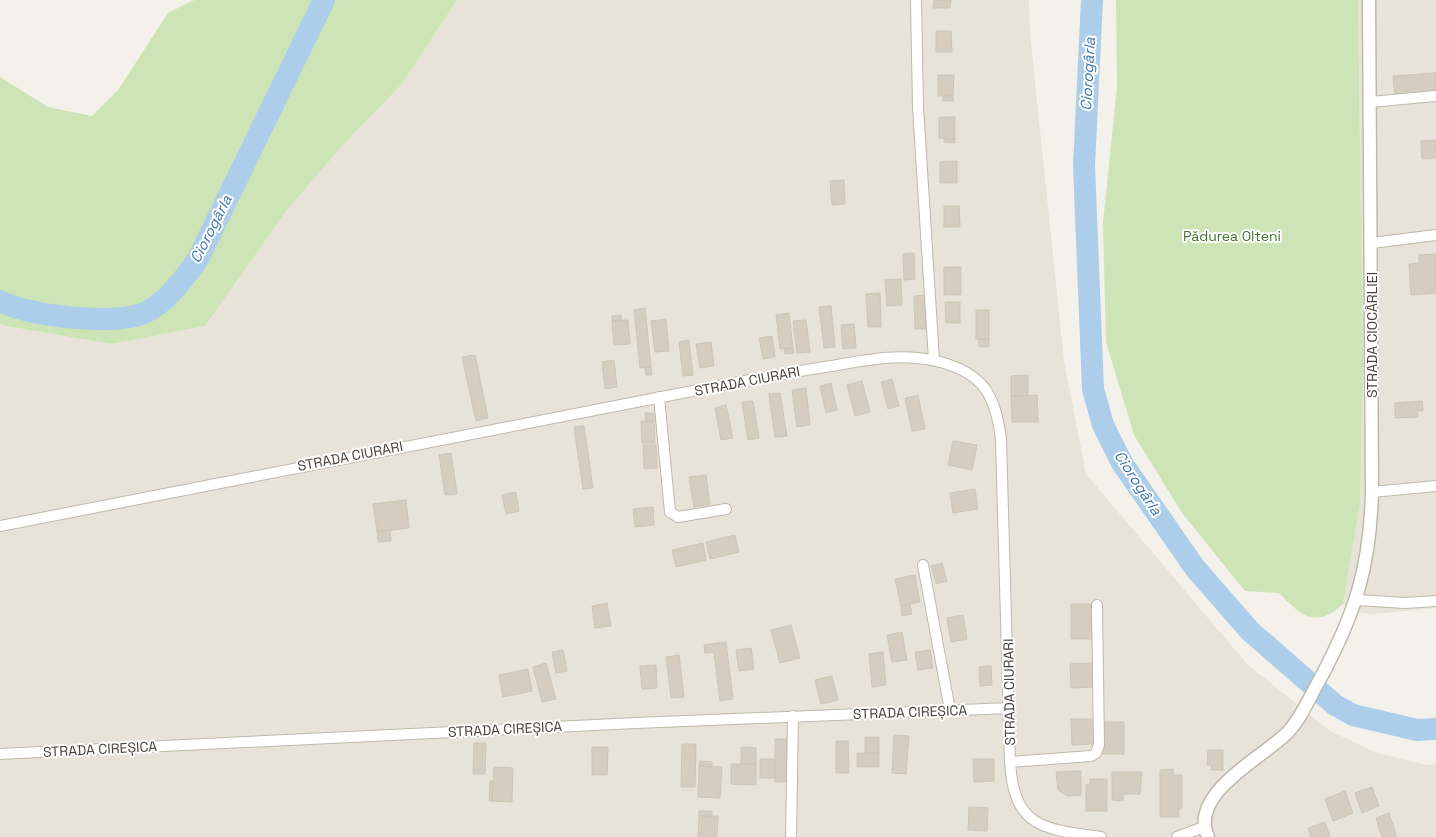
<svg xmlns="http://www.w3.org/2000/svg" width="1436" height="837" viewBox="0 0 1436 837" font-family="'Space Grotesk',sans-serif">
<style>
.residential{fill:#e7e3d8}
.green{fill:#cde4b7}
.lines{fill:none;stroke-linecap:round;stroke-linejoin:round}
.river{stroke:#acceea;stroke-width:22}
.building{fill:#d4cdc0;stroke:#cec5b4}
.minor-casing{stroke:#beb9ad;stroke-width:12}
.tertiary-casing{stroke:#beb9ad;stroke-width:15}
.minor{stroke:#fff;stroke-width:10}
.tertiary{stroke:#fff;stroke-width:12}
.labels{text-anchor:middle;stroke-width:4;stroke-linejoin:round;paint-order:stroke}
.park-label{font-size:14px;fill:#477331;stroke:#fff}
.street-label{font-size:14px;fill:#474239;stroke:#fff}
.water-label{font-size:15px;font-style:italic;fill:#3b75a9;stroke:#fff}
</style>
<rect width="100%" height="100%" fill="#f3f1ea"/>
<path class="residential" d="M457,0H1029L1030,34L1064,361L1086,474L1247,664L1330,731L1377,753L1427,765L1436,763V837H0V323L6,326L111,344L205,326L287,210L344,144L401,85Z
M1358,0H1436V608L1373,614L1362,613L1343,604L1360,504L1363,363Z"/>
<path class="green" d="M194,0H457L401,85L344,144L287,210L205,326L111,344L6,326L0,323V77L48,107L92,116L118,90L168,13Z
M1116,0H1358L1363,363L1360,504L1343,604C1316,629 1301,616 1279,593L1245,591L1182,513L1134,435L1106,342L1103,223L1117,86Z"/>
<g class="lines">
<path class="river" d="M1092,0L1084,166L1093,389L1103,425L1122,463L1195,568L1250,631L1335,705L1353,715L1417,730L1436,729
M0,301C27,316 115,326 144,313C168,302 183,279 198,259L324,0"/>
</g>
<path class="building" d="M934,0H951L950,8H933Z
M936,31H951L952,52H936Z
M1436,73V95L1395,98L1393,76Z
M938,75H954L953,96H938Z
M943,96H953V101H943Z
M939,117H955V139L939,138Z
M944,138L955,139V143L944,142Z
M1436,140V158L1422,159L1421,141Z
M957,161V183H940V162Z
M844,180L845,204L832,205L830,181Z
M944,206H959L960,227H944Z
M914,253L915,279L904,280L903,254Z
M1436,254V293L1411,295L1409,264L1419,263V255Z
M944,267H961V295H944Z
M901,279L902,305L887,306L885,280Z
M880,293L881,327H868L866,294Z
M925,295L926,329H915L914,296Z
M945,302H960V323H946Z
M831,306L835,347L824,348L819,307Z
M645,308L651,367L640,368L634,310Z
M976,310H989V339H976Z
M789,313L793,348L780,349L776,315Z
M621,315V320L612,321V316Z
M666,319L669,351L655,352L651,321Z
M628,320L630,344L614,345L612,321Z
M806,320L810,352L797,353L793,321Z
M854,324L856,348L843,349L841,325Z
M772,336L775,357L763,359L759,338Z
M979,339H989V347H979Z
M689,340L693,375L683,376L679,342Z
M711,342L714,366L700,368L696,344Z
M793,348L794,353L785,354L784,349Z
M475,355L488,418L476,421L462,357Z
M614,360L617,387L605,389L602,362Z
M651,367L652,375H646L645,368Z
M1028,375V396H1011V376Z
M892,379L899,406L888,409L881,382Z
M862,381L870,412L855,416L847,385Z
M831,383L837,410L826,413L820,386Z
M806,388L810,425L797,427L792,390Z
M780,393L787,436L775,437L769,394Z
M918,395L925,429L912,431L905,398Z
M1037,395L1038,422H1012L1011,396Z
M753,401L759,438L748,440L742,402Z
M1422,401L1423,411H1417L1418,417L1395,418V403Z
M726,405L733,438L721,440L715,408Z
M645,413H654V421H646Z
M641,421H654L655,443H642Z
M584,426L593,488L583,489L574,427Z
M953,441L977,445L972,470L948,465Z
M643,445H656L657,468L644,469Z
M451,453L457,494L445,495L439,455Z
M706,475L710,504L694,507L689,477Z
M975,489L978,509L953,513L950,493Z
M516,492L519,511L506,514L502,495Z
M406,500L409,528L377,532L373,504Z
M653,507L654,525L635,527L633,509Z
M390,530L391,541L378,542L377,532Z
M735,535L739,552L710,559L706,542Z
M703,543L706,560L676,567L672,550Z
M942,563L947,581L936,584L931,566Z
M915,575L920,602L901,606L895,579Z
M607,603L611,626L595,628L592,606Z
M910,604L912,614L902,616L901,606Z
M1071,604H1091L1092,639H1071Z
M963,615L967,639L951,642L947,618Z
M791,625L800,658L780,663L771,630Z
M902,632L907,660L892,662L887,635Z
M726,642L733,699L720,701L714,652L705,653L704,645Z
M751,648L754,669L739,671L736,650Z
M563,650L567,671L556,673L552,652Z
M930,650L933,668L918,670L915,652Z
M883,652L886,685L872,687L869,654Z
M679,655L684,697L671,698L666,657Z
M546,663L556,699L542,702L533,667Z
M1093,663V687L1071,688L1070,664Z
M656,665L657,688L642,689L640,666Z
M991,666L992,685L980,686L979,667Z
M528,669L532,691L503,697L499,675Z
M832,676L838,700L821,704L815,680Z
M1071,719H1094V744L1072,745Z
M1103,722H1124V754H1103Z
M894,735L909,736L906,774L892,773Z
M865,737H879V753H865Z
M775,739H787V782H775Z
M836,741H848L849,773H836Z
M474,743H486L485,774H473Z
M682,744H696L695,787H681Z
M592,747H608L607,775H592Z
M741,747L756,748V764H741Z
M1208,750H1223V770H1211L1212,765H1207Z
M857,753H879V767H857Z
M760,759H775V778H760Z
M973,759H994V781L974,782Z
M700,761L712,762V767L699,766Z
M731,764H756V785L731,784Z
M699,766L722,767L720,798L698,797Z
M494,767L513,768L512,802L492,801Z
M1173,769V775H1182V808H1179V817H1160V770Z
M1081,771V795L1067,796L1058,790L1056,772Z
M1112,772H1142L1140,794H1123V801L1112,800Z
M1090,779H1107V811H1086V784L1090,785Z
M490,781H493L492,801H489Z
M1372,787L1379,806L1362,813L1355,793Z
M1345,791L1353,813L1333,821L1325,799Z
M969,807L988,808L987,831L968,830Z
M699,811H712V816H699Z
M1389,813L1397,837H1382L1376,818Z
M699,816H718L717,837H698Z
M1325,822L1330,837H1311L1308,828Z"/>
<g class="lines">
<defs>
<path id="minor" d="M916,0L918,107L934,360
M1370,102L1436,96
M1372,243L1436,235
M659,397L670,512L678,517L726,509
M1372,492L1436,486
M0,526C222,482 444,438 667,396C720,386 772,375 825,367C862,361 898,352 936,361C983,372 996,395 1001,440L1010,762C1014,828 1043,829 1101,837
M923,565L950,710
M1357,600L1405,603L1436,601
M0,754L636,723L1010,708
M1010,762L1091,756L1096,753L1099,745L1097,605
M791,837L793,716
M1177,837L1204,827"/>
<path id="tertiary" d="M1208,837C1188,794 1261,759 1287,733C1301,719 1309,698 1319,681C1355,614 1370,569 1372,492L1369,0"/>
</defs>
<use href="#minor" class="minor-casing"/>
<use href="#tertiary" class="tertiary-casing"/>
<use href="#minor" class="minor"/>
<use href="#tertiary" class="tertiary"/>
</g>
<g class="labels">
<g class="park-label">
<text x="1232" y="241">Pădurea Olteni</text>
</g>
<g class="street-label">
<text transform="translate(1372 335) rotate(-90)" y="5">STRADA CIOCÂRLIEI</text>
<text transform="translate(747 381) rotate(-11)" y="5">STRADA CIURARI</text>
<text transform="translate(350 456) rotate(-11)" y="5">STRADA CIURARI</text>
<text transform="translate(1009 692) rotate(-91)" y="5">STRADA CIURARI</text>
<text transform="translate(910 712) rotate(-2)" y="5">STRADA CIREȘICA</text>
<text transform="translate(505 729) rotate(-3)" y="5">STRADA CIREȘICA</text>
<text transform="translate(100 749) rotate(-3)" y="5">STRADA CIREȘICA</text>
</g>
<g class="water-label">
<text transform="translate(1088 74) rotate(-87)" y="5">Ciorogârla</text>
<text transform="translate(211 229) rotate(-63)" y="5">Ciorogârla</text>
<text transform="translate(1138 483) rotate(57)" y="5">Ciorogârla</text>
</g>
</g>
</svg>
